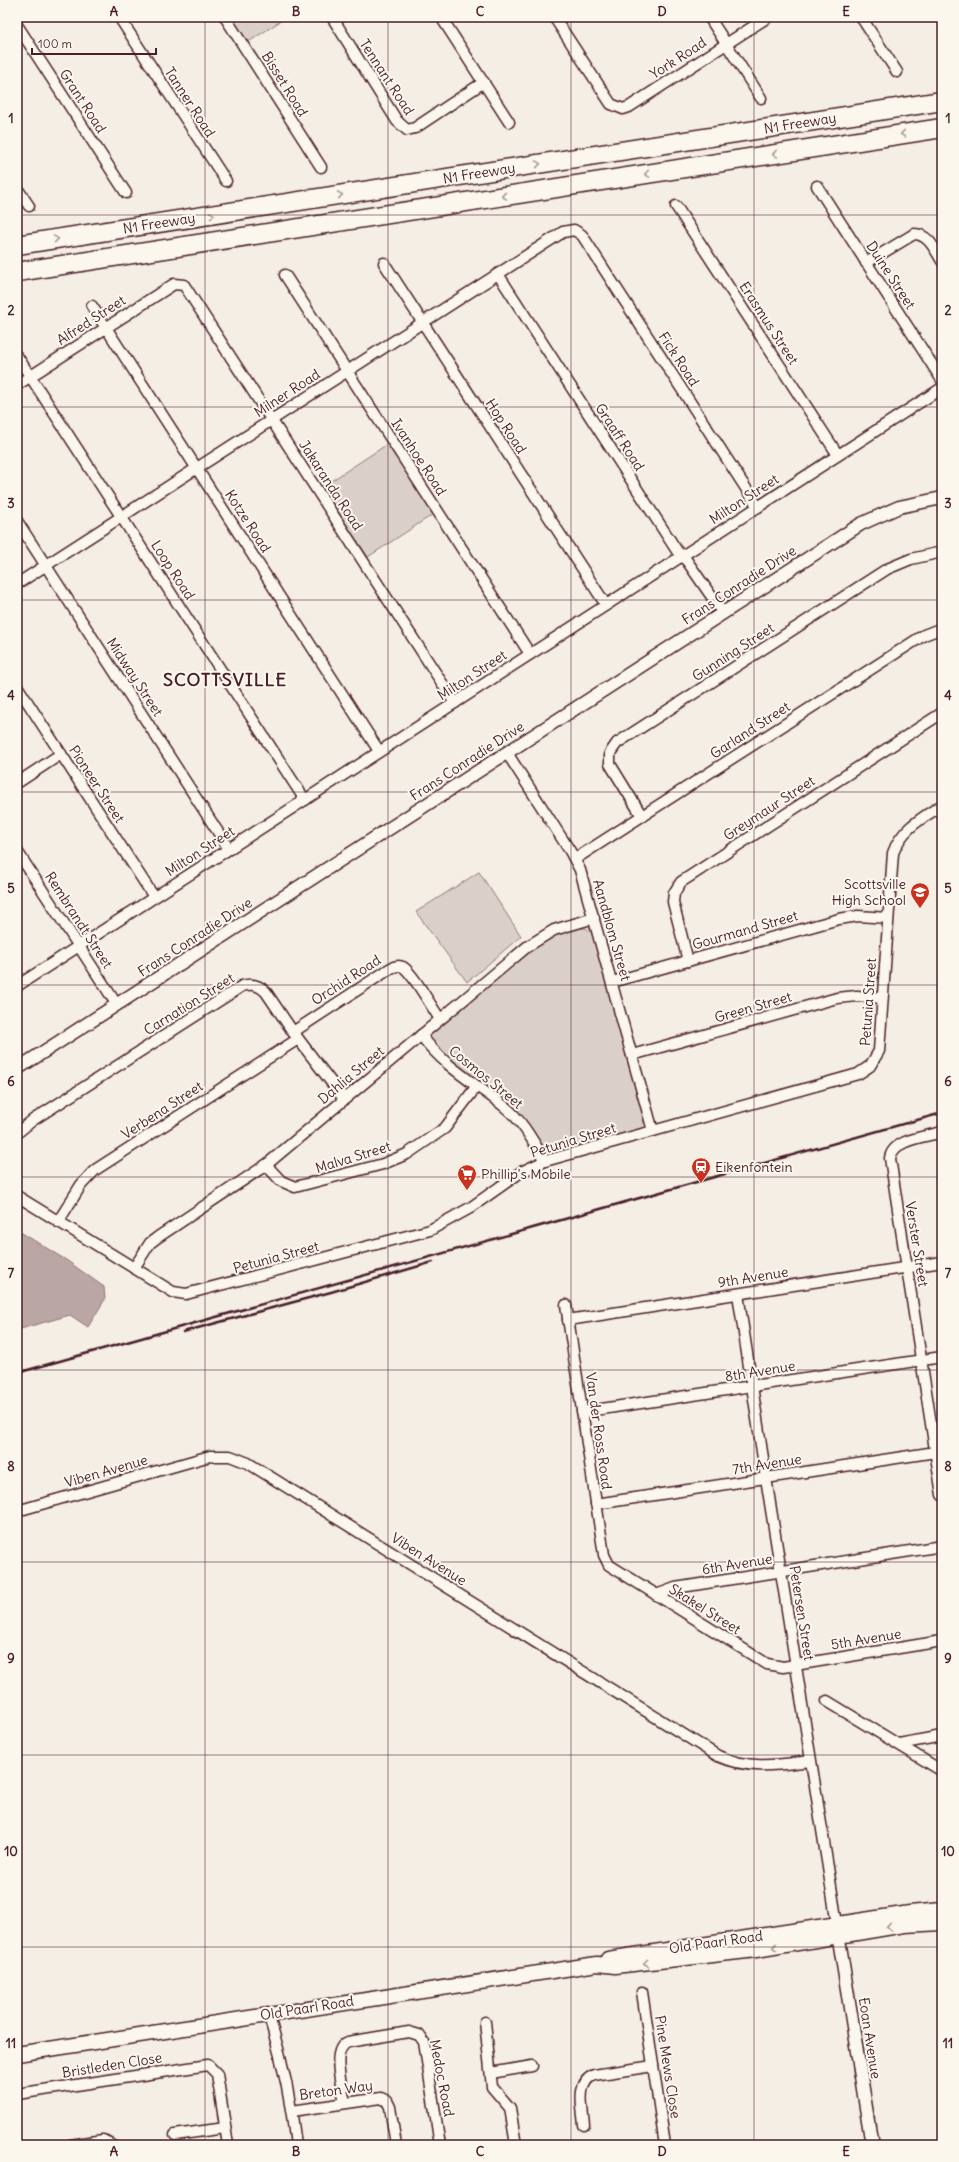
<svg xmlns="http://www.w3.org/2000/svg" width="959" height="2162" font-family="Delius,sans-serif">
  <rect width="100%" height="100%" fill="#f4eee4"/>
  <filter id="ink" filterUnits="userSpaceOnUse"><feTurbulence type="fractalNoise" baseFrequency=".025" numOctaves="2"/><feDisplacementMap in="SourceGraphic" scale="8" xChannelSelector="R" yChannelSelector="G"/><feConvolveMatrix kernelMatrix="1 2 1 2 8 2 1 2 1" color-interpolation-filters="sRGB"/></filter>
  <g filter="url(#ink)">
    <g fill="#dbd0c9" stroke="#92787a">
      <path d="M230 17H280L282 20 247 43Z"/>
      <path d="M389 443 435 513 368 557 322 487Z"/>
      <path d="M479 872 521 936 467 982 416 912Z"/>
      <path d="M580 928H586L594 935 644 1120 641 1128 636 1131 552 1154C538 1152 528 1125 518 1115 501 1099 434 1056 430 1037V1034L534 946 549 937Z"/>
    </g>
    <path fill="#baa7a5" stroke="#8d7174" d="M17 1230 66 1260 104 1287 105 1299 88 1327 70 1315 17 1330Z"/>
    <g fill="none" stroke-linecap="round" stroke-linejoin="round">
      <defs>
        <g id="minor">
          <path d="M119 17 226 181"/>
          <path d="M225 17 321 167"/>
          <path d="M332 17 397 121 407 130 415 128 484 82"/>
          <path d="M441 17 509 122"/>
          <path d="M554 17 611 104 623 109 629 107 768 17"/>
          <path d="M709 17 761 98"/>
          <path d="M861 17 897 72"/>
          <path d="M17 25 126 193"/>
          <path d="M817 186 942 380"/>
          <path d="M17 188 29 206"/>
          <path d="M676 206 838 455"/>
          <path d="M384 263 606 605"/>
          <path d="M866 263 914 234C929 234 935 250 942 261"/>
          <path d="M498 274 677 551 687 561 723 613"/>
          <path d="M285 275 530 654"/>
          <path d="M92 306 379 751"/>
          <path d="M17 356 305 800"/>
          <path d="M17 385 174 284 184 285 455 703"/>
          <path d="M17 521 229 849"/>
          <path d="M17 584 563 232 574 230 582 235 758 507"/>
          <path d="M17 686 154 897"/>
          <path d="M507 753 570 851 580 870 653 1131"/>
          <path d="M17 783 61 754"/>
          <path d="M642 816 610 764V753L617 743 887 569 911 559 942 552"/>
          <path d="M17 851 117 1005"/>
          <path d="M575 859 924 635 942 628"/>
          <path d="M688 961 673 902 674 893 681 882 942 713"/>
          <path d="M612 982 839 919 858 916 888 918"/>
          <path d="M17 986 942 388"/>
          <path d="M293 1032 391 968C395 966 399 965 403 967 413 973 432 1008 440 1019"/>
          <path d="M421 1035C444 1067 475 1083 505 1107 522 1120 534 1143 545 1161"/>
          <path d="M632 1055 837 998 857 996 882 998"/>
          <path d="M942 1132C926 1137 893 1139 890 1158L942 1495"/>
          <path d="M17 1133 33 1120 242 986C252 983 259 985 266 992L293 1032 344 1099"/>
          <path d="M266 1165 281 1181 295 1187 383 1164 407 1154 445 1128 476 1087"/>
          <path d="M17 1196 173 1292 186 1294 430 1230 470 1208 521 1172 545 1161 858 1074 870 1066 879 1051 893 853C902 828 921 819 942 805"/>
          <path d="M58 1222 81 1185 95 1170 298 1039"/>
          <path d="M134 1268 150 1243 158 1237 266 1165 528 946 554 930 594 918"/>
          <path d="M738 1294 766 1478 837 1924"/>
          <path d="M566 1305 604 1555 609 1565 767 1664 783 1667 795 1665 942 1641"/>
          <path d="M568 1320 942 1262"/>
          <path d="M582 1412 942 1357"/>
          <path d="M596 1504 942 1451"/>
          <path d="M17 1511 210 1456H230L248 1463 718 1756C750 1770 777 1765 810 1761"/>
          <path d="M656 1595 675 1588 942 1546"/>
          <path d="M827 1701 942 1771"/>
          <path d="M899 1744 942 1736"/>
          <path d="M642 1992 665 2145"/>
          <path d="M268 2014C282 2057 291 2101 296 2145"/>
          <path d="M485 2022 492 2087 510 2108 516 2145"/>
          <path d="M491 2073 532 2066"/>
          <path d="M17 2094 208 2065 217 2074 228 2145"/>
          <path d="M345 2102C342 2087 330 2049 348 2042L409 2032 419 2035 424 2042 440 2145"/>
          <path d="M292 2111 381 2098 387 2101 390 2107 396 2145"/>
          <path d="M584 2125C583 2109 575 2083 594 2075L653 2066"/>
          <path d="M175 2135 225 2128"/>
          <path d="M70 2145 103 2140 112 2145"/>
        </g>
        <g id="tertiary">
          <path d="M17 1069 861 524 899 507 942 498"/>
          <path d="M837 1927 872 2145"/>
        </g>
        <g id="secondary">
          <path d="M608 1959 910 1913 942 1910"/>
          <path d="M17 2054 597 1964 615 1966 756 1950 904 1925 942 1923"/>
        </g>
        <g id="motorway">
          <path d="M17 245 942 101"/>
          <path d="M17 272 942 128"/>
        </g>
      </defs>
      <use href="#minor" stroke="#4a1f2b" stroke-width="13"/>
      <use href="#tertiary" stroke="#4a1f2b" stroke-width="15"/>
      <use href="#secondary" stroke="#4a1f2b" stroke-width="17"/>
      <use href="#motorway" stroke="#4a1f2b" stroke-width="21"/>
      <use href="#minor" stroke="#fbf7ec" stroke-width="10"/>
      <use href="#tertiary" stroke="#fbf7ec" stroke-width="12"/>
      <use href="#secondary" stroke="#fbf7ec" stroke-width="14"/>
      <use href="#motorway" stroke="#fbf7ec" stroke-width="18"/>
      <g stroke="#4a1f2b" stroke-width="2.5">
        <path d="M183 1332 331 1292 433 1262"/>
        <path d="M17 1373 942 1113"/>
      </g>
    </g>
    <defs><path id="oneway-chevron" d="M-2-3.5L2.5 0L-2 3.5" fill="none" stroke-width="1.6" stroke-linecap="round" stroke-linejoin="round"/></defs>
    <g stroke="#ab9695">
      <use href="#oneway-chevron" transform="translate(903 134) rotate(171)"/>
      <use href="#oneway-chevron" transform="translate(775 154) rotate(171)"/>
      <use href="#oneway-chevron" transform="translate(538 164) rotate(-9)"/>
      <use href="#oneway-chevron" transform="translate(647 174) rotate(171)"/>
      <use href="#oneway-chevron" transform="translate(340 195) rotate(-9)"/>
      <use href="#oneway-chevron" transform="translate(504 196) rotate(171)"/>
      <use href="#oneway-chevron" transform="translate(212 215) rotate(-9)"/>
      <use href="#oneway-chevron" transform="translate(56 239) rotate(-9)"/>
      <use href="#oneway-chevron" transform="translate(889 1927) rotate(171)"/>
      <use href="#oneway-chevron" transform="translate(775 1947) rotate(171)"/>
      <use href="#oneway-chevron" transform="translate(646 1963) rotate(173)"/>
    </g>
  </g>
  <path fill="none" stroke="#4a1f2b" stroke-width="1" stroke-opacity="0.55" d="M205 17V2145M388 17V2145M571 17V2145M754 17V2145M17 215H942M17 407H942M17 600H942M17 792H942M17 985H942M17 1177H942M17 1370H942M17 1562H942M17 1755H942M17 1947H942"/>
  <defs>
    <symbol id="school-pin" viewBox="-11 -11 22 30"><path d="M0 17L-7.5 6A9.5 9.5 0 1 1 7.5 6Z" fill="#c8321e" stroke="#fbf7ec"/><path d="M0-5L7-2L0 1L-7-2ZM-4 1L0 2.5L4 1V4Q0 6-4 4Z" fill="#fff"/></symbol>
    <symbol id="station-pin" viewBox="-11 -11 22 30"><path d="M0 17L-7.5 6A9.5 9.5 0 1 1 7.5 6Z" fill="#c8321e" stroke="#fbf7ec"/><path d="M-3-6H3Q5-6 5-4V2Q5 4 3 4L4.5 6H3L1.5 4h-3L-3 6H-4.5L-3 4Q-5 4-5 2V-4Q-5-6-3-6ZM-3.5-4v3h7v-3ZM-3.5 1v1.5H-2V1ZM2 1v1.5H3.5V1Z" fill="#fff"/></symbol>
    <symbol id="supermarket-pin" viewBox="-11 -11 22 30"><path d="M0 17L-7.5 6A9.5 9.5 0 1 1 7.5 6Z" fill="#c8321e" stroke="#fbf7ec"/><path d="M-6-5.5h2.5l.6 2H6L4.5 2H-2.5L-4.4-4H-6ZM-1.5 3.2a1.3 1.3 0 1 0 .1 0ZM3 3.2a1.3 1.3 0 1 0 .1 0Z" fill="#fff"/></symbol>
  </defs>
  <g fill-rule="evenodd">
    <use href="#school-pin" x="909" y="881" width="22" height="30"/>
    <use href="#station-pin" x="690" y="1156" width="22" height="30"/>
    <use href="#supermarket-pin" x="456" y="1163" width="22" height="30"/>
  </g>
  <g text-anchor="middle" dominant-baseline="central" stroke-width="4" stroke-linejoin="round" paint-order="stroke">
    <g font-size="14" fill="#4a1f2b" stroke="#fbf7ec">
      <text transform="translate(678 58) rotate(-33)">York Road</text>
      <text transform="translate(387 77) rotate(57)">Tennant Road</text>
      <text transform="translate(285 84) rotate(58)">Bisset Road</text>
      <text transform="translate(83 101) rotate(57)">Grant Road</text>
      <text transform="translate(190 102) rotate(57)">Tanner Road</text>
      <text transform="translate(800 123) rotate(-9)">N1 Freeway</text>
      <text transform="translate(479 173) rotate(-9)">N1 Freeway</text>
      <text transform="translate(159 223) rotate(-9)">N1 Freeway</text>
      <text transform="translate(891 275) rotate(57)">Duine Street</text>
      <text transform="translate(91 320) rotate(-33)">Alfred Street</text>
      <text transform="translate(769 323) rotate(57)">Erasmus Street</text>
      <text transform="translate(679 359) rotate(57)">Fick Road</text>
      <text transform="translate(287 393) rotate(-33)">Milner Road</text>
      <text transform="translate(506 426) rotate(57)">Hop Road</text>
      <text transform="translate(620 437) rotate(57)">Graaff Road</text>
      <text transform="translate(419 457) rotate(57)">Ivanhoe Road</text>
      <text transform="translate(331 485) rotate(57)">Jakaranda Road</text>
      <text transform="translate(744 499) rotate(-33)">Milton Street</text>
      <text transform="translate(248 521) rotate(57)">Kotze Road</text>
      <text transform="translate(173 570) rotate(57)">Loop Road</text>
      <text transform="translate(739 585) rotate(-33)">Frans Conradie Drive</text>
      <text transform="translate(733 652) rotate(-33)">Gunning Street</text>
      <text transform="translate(472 675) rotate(-33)">Milton Street</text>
      <text transform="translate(135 677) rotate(57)">Midway Street</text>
      <text transform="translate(750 730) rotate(-33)">Garland Street</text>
      <text transform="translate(467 761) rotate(-33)">Frans Conradie Drive</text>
      <text transform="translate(97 784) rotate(57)">Pioneer Street</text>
      <text transform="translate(769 808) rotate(-33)">Greymaur Street</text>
      <text transform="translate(200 851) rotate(-33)">Milton Street</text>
      <text transform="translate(79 920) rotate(57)">Rembrandt Street</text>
      <text transform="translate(612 930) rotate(74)">Aandblom Street</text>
      <text transform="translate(745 930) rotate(-16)">Gourmand Street</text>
      <text transform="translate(195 937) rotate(-33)">Frans Conradie Drive</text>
      <text transform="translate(346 980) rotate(-33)">Orchid Road</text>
      <text transform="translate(868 1002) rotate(-86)">Petunia Street</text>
      <text transform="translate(189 1004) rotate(-32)">Carnation Street</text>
      <text transform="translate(753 1007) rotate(-16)">Green Street</text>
      <text transform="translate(351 1075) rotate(-40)">Dahlia Street</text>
      <text transform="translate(486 1077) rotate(39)">Cosmos Street</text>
      <text transform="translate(162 1110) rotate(-33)">Verbena Street</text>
      <text transform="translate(573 1140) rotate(-17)">Petunia Street</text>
      <text transform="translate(353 1157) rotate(-17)">Malva Street</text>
      <text transform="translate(917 1244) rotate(81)">Verster Street</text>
      <text transform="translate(276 1257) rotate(-15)">Petunia Street</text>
      <text transform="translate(753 1277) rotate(-9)">9th Avenue</text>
      <text transform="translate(760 1371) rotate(-9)">8th Avenue</text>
      <text transform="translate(599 1431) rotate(82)">Van der Ross Road</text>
      <text transform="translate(767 1464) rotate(-9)">7th Avenue</text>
      <text transform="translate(106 1471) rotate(-16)">Viben Avenue</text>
      <text transform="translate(429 1559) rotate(32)">Viben Avenue</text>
      <text transform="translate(737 1564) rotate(-9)">6th Avenue</text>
      <text transform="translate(705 1609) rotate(32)">Skakel Street</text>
      <text transform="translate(802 1613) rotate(81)">Petersen Street</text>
      <text transform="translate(866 1639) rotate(-9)">5th Avenue</text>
      <text transform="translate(716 1942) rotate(-8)">Old Paarl Road</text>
      <text transform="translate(307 2008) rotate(-9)">Old Paarl Road</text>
      <text transform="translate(870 2038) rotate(81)">Eoan Avenue</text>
      <text transform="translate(112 2065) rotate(-9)">Bristleden Close</text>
      <text transform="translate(668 2067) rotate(81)">Pine Mews Close</text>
      <text transform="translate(442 2078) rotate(79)">Medoc Road</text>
      <text transform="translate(336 2090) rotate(-8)">Breton Way</text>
    </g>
    <g font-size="14" fill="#4a1f2b" stroke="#fbf7ec" text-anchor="start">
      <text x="906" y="884" text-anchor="end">Scottsville<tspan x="906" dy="16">High School</tspan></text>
      <text x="715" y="1167">Eikenfontein</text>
      <text x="481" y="1174">Phillip's Mobile</text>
    </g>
    <g font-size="18" font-weight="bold" letter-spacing="1" fill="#4a1f2b" stroke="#fbf7ec">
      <text x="225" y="679">SCOTTSVILLE</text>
    </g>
  </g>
  <rect width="959" height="2162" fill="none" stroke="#fbf7ec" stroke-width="44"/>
  <path d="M32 48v6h124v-6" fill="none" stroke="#4a1f2b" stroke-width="2"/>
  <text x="38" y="48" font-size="12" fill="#4a1f2b" stroke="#fbf7ec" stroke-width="3" paint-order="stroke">100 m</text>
  <rect x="22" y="22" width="915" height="2118" fill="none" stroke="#4a1f2b" stroke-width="1.5"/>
  <g font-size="13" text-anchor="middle" font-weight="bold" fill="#4a1f2b">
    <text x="114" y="16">A</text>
    <text x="296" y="16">B</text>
    <text x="480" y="16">C</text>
    <text x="662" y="16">D</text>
    <text x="846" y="16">E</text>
    <text x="11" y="123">1</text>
    <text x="948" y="123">1</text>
    <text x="11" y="315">2</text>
    <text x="948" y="315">2</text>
    <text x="11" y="508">3</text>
    <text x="948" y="508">3</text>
    <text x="11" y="700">4</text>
    <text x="948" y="700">4</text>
    <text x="11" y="893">5</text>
    <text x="948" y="893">5</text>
    <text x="11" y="1086">6</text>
    <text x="948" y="1086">6</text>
    <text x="11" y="1278">7</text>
    <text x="948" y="1278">7</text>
    <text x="11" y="1471">8</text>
    <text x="948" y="1471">8</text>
    <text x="11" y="1663">9</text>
    <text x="948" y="1663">9</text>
    <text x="11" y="1856">10</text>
    <text x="948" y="1856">10</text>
    <text x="11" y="2048">11</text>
    <text x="948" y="2048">11</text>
    <text x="114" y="2156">A</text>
    <text x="296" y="2156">B</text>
    <text x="480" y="2156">C</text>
    <text x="662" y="2156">D</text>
    <text x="846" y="2156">E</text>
  </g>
</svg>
